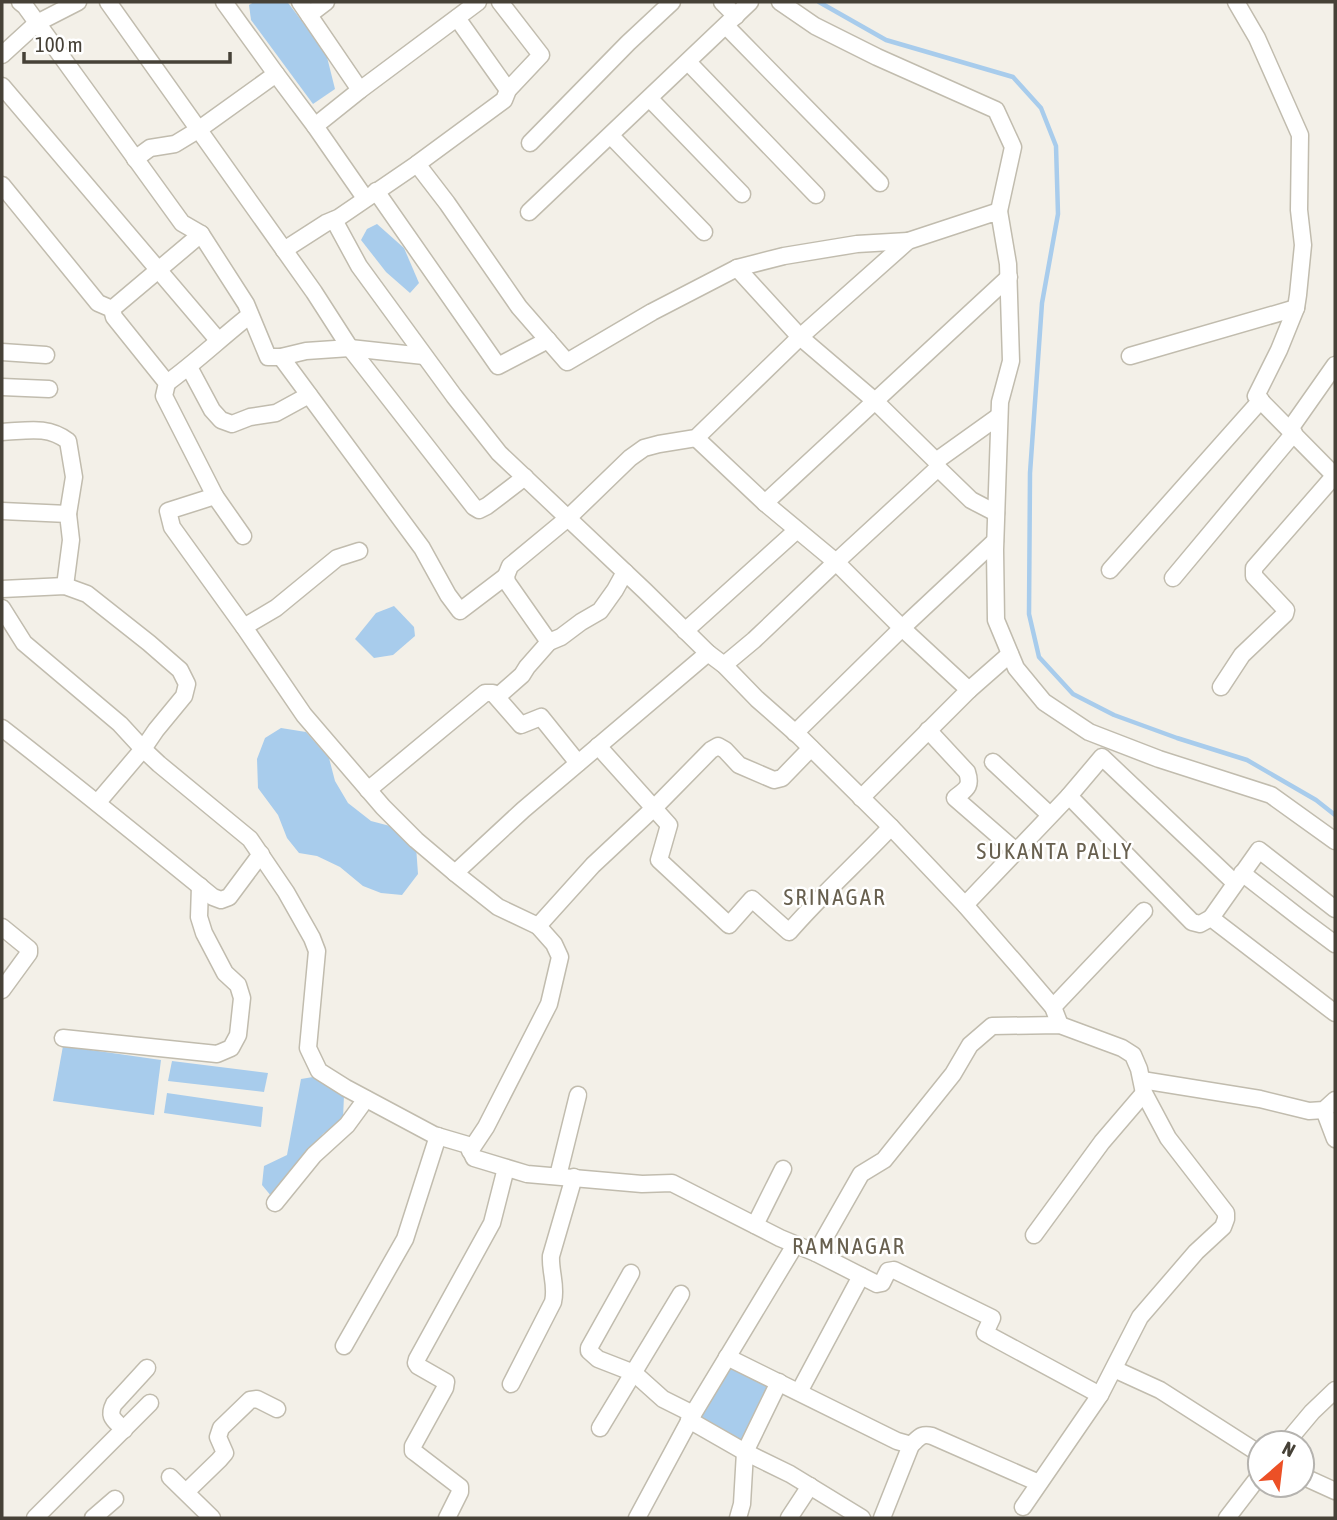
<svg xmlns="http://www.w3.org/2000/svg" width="1337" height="1520" font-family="'Asap Condensed',sans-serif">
  <rect width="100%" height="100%" fill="#f3f0e8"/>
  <g fill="#a8ccec">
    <path d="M254 2H287L289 4 326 53 335 89 313 104 251 20 249 5Z"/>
    <path d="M377 224 404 248 419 283 410 293 386 272 361 240 367 229Z"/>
    <path d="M394 606 414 627 415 636 393 655 374 658 355 639 376 613Z"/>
    <path d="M281 728 306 732 329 758 335 781 348 803 371 821 390 826 416 846 418 874 402 895 381 893 363 886 340 867 317 856 299 853 287 838 278 815 258 788 257 759 265 738Z"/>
    <path d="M63 1046 161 1060 154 1115 53 1101Z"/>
    <path d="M172 1061 268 1073 264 1092 168 1081Z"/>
    <path d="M313 1077 344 1095 343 1119 323 1134 272 1197 262 1185 264 1166 287 1155 301 1079Z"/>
    <path d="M167 1093 263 1107 261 1127 164 1113Z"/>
    <path d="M728 1363 773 1382 743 1442 724 1435 697 1417Z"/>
  </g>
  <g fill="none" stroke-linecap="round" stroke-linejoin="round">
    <path stroke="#a8ccec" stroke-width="4.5" d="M819 2 886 40 1013 77 1041 108 1056 146 1058 214 1042 303 1030 473 1029 614 1039 657 1073 694 1114 715 1177 738 1247 760 1316 800 1335 815"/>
    <defs>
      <g id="minor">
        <path d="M20 2 25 6 182 223 201 234 246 304 268 357H281L306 351 350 348 424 356"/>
        <path d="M108 2 314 292 350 348 474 507 479 510 487 506 525 477"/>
        <path d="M224 2 276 74 315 126 365 198"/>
        <path d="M300 2 360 90"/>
        <path d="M722 2 736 16"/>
        <path d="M780 2 815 26 877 57 996 110 1013 147 999 211"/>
        <path d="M1236 2 1257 38 1300 135 1299 210 1303 245 1298 295 1296 308 1279 350 1256 396 1335 476"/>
        <path d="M309 15 326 2"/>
        <path d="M457 18 508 90"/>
        <path d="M726 26 880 183"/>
        <path d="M2 55 37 23 78 2"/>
        <path d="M688 62 816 195"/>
        <path d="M2 86 218 340"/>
        <path d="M650 99 742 194"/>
        <path d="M315 126 360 90 478 2"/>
        <path d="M611 136 704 232"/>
        <path d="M530 143 628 43 672 2"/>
        <path d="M135 159 150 148 175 144 198 130 276 74"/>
        <path d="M417 164 447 203 519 307 567 362 652 312 737 268 784 256 857 244 908 241"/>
        <path d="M2 185 98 303 112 309 114 317 167 383 164 396 215 496 168 511 172 527 244 627 304 715 383 807 416 840 455 873 498 907 538 926 593 865 654 808 711 750 718 746 725 750 739 765 774 780 782 778 811 748"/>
        <path d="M376 191 498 366 548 340"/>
        <path d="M529 212 750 2"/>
        <path d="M334 220 359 266 454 396 499 453 645 591 708 653 724 665 757 699 799 736 891 827 965 905 1019 967 1053 1007 1060 1025"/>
        <path d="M284 250 326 223 338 218 417 164 504 100 508 90 541 55 500 2"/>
        <path d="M737 268 800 337 875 401 936 461 938 468 836 562 902 628 969 690 861 798"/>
        <path d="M112 309 201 234"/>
        <path d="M2 352 46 355"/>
        <path d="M1130 356 1296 308"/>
        <path d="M281 357 422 548 448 595 460 611 506 576"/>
        <path d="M189 367 212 410 221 420 232 424 250 417 276 413 309 395"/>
        <path d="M167 383C196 362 222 337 250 315"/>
        <path d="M2 387 49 389"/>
        <path d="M1290 429 1335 365"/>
        <path d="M2 432C26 431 47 425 68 441L74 477 68 514"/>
        <path d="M696 438 765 503 836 562 754 640 724 665"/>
        <path d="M936 461 999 416"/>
        <path d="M938 468 971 500 996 513"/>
        <path d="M215 496 243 536"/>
        <path d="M765 503 1009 277"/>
        <path d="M2 511 68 514 71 540 65 586"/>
        <path d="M1110 570 1261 400"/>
        <path d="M1173 578 1294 433"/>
        <path d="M2 589 65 586 87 594 149 643 180 670 187 684 184 696 156 730 143 749 98 802"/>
        <path d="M2 608 24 643 120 724 143 749 159 764 250 839 286 892 312 938 317 951 308 1048 319 1071 346 1088 434 1135 468 1145 474 1158 527 1174 642 1184 672 1183 780 1238 816 1253 861 1174 884 1160 953 1074 970 1045 992 1026 1060 1025 1122 1048 1133 1055 1139 1069 1144 1093 1168 1138 1226 1213V1219L1223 1227 1196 1252 1140 1317 1100 1395 1023 1507"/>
        <path d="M244 627 276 608 337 558 359 551"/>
        <path d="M685 631 797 530"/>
        <path d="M549 642 561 637 581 622 600 611 615 590 625 572"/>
        <path d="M1221 687 1242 655 1285 614 1286 610 1254 576V568L1335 475"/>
        <path d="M969 690 1010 654"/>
        <path d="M497 697 522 675 527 667 549 642 507 582 506 576 510 566 568 518 630 458 644 448 659 444 696 438 800 337 908 241 999 211 1008 264 1011 361 1000 402 995 550 996 620 1016 668 1044 702 1089 732 1159 759 1271 795 1335 841"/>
        <path d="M2 728C73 783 143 840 213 897L221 900 229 897 261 854"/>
        <path d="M928 730 967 772C972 787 966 789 955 798L1016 851"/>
        <path d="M795 733 902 628 995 541"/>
        <path d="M598 746 669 825 659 860 729 925 752 899 789 932C821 895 857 863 891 827"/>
        <path d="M993 762 1050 815"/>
        <path d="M368 790 485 693H493L521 725 541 717 578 763"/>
        <path d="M1069 796 1102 757 1235 883"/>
        <path d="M455 873 523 810 708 653"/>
        <path d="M1242 873 1300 918 1335 944"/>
        <path d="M965 905 1069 796 1192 922 1200 924 1211 918 1335 1013"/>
        <path d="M1211 918 1259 850 1335 909"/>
        <path d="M2 927 29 949V953L2 990"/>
        <path d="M1053 1007 1144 911"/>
        <path d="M63 1038 217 1054 231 1048 238 1035 242 998 238 985 225 973 204 933 199 917 200 886"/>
        <path d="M1142 1080 1260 1099 1309 1111 1324 1110 1335 1100"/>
        <path d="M1324 1110 1335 1139"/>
        <path d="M470 1151 486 1127 549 1004 560 957 554 944 538 926"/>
        <path d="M558 1176 578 1095"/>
        <path d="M275 1203 314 1155 347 1125 366 1099"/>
        <path d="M755 1225 783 1169"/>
        <path d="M1034 1235 1102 1142 1144 1093"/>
        <path d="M816 1253 877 1284 882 1283 888 1271 894 1270 992 1318 985 1333 1100 1395"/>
        <path d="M631 1273 589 1348V1351L598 1359 634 1373 663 1399 693 1414"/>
        <path d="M344 1346 405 1239 438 1136"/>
        <path d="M727 1357 897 1441 911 1445C919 1438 921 1433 932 1436L1039 1483"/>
        <path d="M1114 1369 1160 1390 1260 1454"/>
        <path d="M511 1384 553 1302C557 1286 550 1272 551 1256L574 1177"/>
        <path d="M799 1392 861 1276"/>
        <path d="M689 1420 745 1452 790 1474 862 1518"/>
        <path d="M600 1428 681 1294"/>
        <path d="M124 1430C115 1420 107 1418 114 1404L147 1368"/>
        <path d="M1286 1443 1312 1412 1335 1390"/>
        <path d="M1302 1476 1335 1491"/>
        <path d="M170 1477 212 1518"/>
        <path d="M186 1492 219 1460 225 1453 218 1437 221 1428 250 1400 257 1399 277 1409"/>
        <path d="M35 1518 150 1403"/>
        <path d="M93 1518 115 1499"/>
        <path d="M447 1518 460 1492V1487L417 1454 413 1451V1446L445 1388 446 1382 418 1366 416 1363 417 1359 492 1223 506 1168"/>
        <path d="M637 1518 693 1414 795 1245"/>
        <path d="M738 1518 742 1504 745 1452 779 1382"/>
        <path d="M789 1518 810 1486"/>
        <path d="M882 1518 911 1445"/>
        <path d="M1227 1518 1260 1475"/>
      </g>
    </defs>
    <use href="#minor" stroke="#c1bcae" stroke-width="19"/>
    <use href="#minor" stroke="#fff" stroke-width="16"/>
  </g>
  <g text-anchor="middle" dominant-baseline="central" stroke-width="5" stroke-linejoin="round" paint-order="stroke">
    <g font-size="23" letter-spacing="2" fill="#68604f" stroke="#fff">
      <text x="1055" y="851">SUKANTA PALLY</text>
      <text x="835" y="897">SRINAGAR</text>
      <text x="849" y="1246">RAMNAGAR</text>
    </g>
  </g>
  <rect width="1337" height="1520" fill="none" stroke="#464137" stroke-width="7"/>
  <g transform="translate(1281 1464) rotate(28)"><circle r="33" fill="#ffffff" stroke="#b5b3af" stroke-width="2"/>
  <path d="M0-5L12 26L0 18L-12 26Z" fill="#ec5026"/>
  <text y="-10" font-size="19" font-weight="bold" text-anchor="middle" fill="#464137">N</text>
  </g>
  <path d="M24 52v10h206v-10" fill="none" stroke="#464137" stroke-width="3.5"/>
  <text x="35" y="52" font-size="21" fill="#464137" stroke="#ffffff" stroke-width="5" paint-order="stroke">100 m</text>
</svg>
